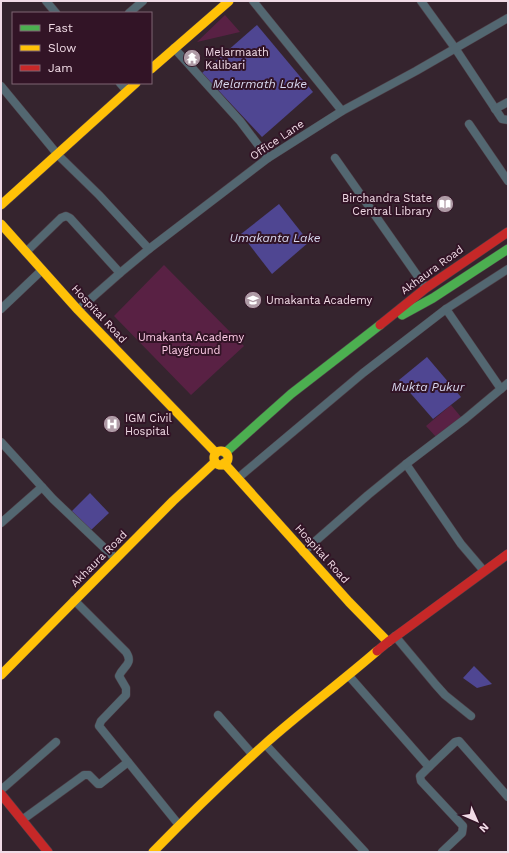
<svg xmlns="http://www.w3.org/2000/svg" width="509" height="853" font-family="'Work Sans',sans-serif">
  <rect width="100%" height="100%" fill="#35242e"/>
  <g fill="#592144">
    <path d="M225 15 240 32 197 42Z"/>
    <path d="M164 265 244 346 191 395 114 316Z"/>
    <path d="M451 405 461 417 437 438 426 426Z"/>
  </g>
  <g fill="#4f4692">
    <path d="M257 25 313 92 262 137 202 73Z"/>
    <path d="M279 204 309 242 272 274 241 234Z"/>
    <path d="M427 357 461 397 433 419 399 380Z"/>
    <path d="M90 493 109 513 90 531 71 512Z"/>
    <path d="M474 666 492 684 477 688 463 678Z"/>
  </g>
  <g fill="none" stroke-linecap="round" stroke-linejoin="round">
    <defs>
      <g id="street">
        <path d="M46 1 56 13"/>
        <path d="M253 1 342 111"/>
        <path d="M421 1 455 48 502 119 508 120"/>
        <path d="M129 13 143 1"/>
        <path d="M174 48 240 121 268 158"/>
        <path d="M120 83 127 91"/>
        <path d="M1 86 58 155 99 195 149 249"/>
        <path d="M495 109 508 102"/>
        <path d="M469 124 508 181"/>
        <path d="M335 158 426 288"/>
        <path d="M26 252 61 218 66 216 70 218 120 273"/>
        <path d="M1 309 42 270"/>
        <path d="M446 309 501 389"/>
        <path d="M78 310 120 273 149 249 268 158 342 111 416 71 508 18"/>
        <path d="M1 442 53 499 116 559"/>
        <path d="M406 464 461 544 484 571"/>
        <path d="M238 478 363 373 446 309 508 269"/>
        <path d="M1 523 42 487"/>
        <path d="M303 552 368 495 406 464 465 419 508 383"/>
        <path d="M74 600 126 652C134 664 123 666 119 676L126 688V695L101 721 99 726 179 825"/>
        <path d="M395 636 436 685 445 695 471 716"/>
        <path d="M349 676 429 767 420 776 421 781 463 826 462 833 442 852"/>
        <path d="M218 715 253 755"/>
        <path d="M265 744 365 852"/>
        <path d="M429 767 455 742 459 741 508 797"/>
        <path d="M1 790 56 742"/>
        <path d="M22 820 84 775H89L98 784H100L128 762"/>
      </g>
      <g id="fast">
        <path d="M402 315 433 298 508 249"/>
        <path d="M225 453 291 394 380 325"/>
      </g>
      <g id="slow">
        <path d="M151 69 229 1"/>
        <path d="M1 205 136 83"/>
        <path d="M1 224 78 310 216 453"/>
        <circle cx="221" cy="458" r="7"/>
        <path d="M224 463 349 602 388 642"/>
        <path d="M1 675 173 501 215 462"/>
        <path d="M153 852C189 815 226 779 265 744 301 712 340 683 377 651"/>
      </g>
      <g id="jam">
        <path d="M380 325 426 288 508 232"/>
        <path d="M377 651 388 642 508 554"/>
        <path d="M1 794 48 852"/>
      </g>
    </defs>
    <use href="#street" stroke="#4e3f47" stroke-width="9"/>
    <use href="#fast" stroke="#4e3f47" stroke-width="10"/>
    <use href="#slow" stroke="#4e3f47" stroke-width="10"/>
    <use href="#jam" stroke="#4e3f47" stroke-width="10"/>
    <use href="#street" stroke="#536771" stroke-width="8"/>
    <use href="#fast" stroke="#4caf50" stroke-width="9"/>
    <use href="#slow" stroke="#ffc107" stroke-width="9"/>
    <use href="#jam" stroke="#c62828" stroke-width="9"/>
  </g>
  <defs>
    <symbol id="temple-disc" viewBox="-11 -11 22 22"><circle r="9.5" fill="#af9ba6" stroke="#321426"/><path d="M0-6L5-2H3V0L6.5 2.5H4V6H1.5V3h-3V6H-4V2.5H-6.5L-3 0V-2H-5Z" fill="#fff"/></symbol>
    <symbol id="library-disc" viewBox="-11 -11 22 22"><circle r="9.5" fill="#af9ba6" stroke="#321426"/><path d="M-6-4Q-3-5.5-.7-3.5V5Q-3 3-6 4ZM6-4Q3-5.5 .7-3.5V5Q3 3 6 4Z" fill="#fff"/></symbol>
    <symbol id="school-disc" viewBox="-11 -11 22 22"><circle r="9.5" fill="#af9ba6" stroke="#321426"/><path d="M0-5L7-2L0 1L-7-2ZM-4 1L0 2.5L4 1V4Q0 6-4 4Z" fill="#fff"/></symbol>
    <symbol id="hospital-disc" viewBox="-11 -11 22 22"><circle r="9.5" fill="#af9ba6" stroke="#321426"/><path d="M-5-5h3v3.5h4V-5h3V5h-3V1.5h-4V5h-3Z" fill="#fff"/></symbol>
  </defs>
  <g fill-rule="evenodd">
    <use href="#temple-disc" x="182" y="48" width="20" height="20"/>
    <use href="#library-disc" x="435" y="194" width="20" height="20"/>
    <use href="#school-disc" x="243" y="290" width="20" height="20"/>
    <use href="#hospital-disc" x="102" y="414" width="20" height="20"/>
  </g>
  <g text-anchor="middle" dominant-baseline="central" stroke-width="4" stroke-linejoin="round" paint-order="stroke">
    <g font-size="11" fill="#f1dbe6" stroke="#321426" text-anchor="start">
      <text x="205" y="52">Melarmaath<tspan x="205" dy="13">Kalibari</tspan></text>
      <text x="432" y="198" text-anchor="end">Birchandra State<tspan x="432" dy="13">Central Library</tspan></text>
      <text x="266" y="300">Umakanta Academy</text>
      <text x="125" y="418">IGM Civil<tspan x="125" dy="13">Hospital</tspan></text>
    </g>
    <g font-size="11" fill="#f1dbe6" stroke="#321426">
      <text transform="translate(277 140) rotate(-34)">Office Lane</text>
      <text transform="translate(432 270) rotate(-36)">Akhaura Road</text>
      <text transform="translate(99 314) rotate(47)">Hospital Road</text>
      <text transform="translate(322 554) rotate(48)">Hospital Road</text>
      <text transform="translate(99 559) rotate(-45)">Akhaura Road</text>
    </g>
    <g font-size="11" fill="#fccbe5" stroke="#321426">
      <text x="191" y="337">Umakanta Academy<tspan x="191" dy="13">Playground</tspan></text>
    </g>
    <g font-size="12" font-style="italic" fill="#d8d8ef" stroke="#321426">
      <text x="260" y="84">Melarmath Lake</text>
      <text x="275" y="238">Umakanta Lake</text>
      <text x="428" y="387">Mukta Pukur</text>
    </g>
  </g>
  <rect width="509" height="853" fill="none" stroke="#f1dbe6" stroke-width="4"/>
  <rect x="12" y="12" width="140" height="72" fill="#321426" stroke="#7e6473"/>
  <rect x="20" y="25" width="20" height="6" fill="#4caf50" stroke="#7e6473"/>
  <text x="48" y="32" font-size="12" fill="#f1dbe6">Fast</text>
  <rect x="20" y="45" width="20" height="6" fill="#ffc107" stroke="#7e6473"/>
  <text x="48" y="52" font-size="12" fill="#f1dbe6">Slow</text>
  <rect x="20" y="65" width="20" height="6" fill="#c62828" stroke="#7e6473"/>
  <text x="48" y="72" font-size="12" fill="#f1dbe6">Jam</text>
  <g transform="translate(477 821) rotate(135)" stroke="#321426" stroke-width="3" paint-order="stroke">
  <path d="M0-3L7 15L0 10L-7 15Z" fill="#f1dbe6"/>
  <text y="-6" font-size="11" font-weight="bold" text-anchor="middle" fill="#f1dbe6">N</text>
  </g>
</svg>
